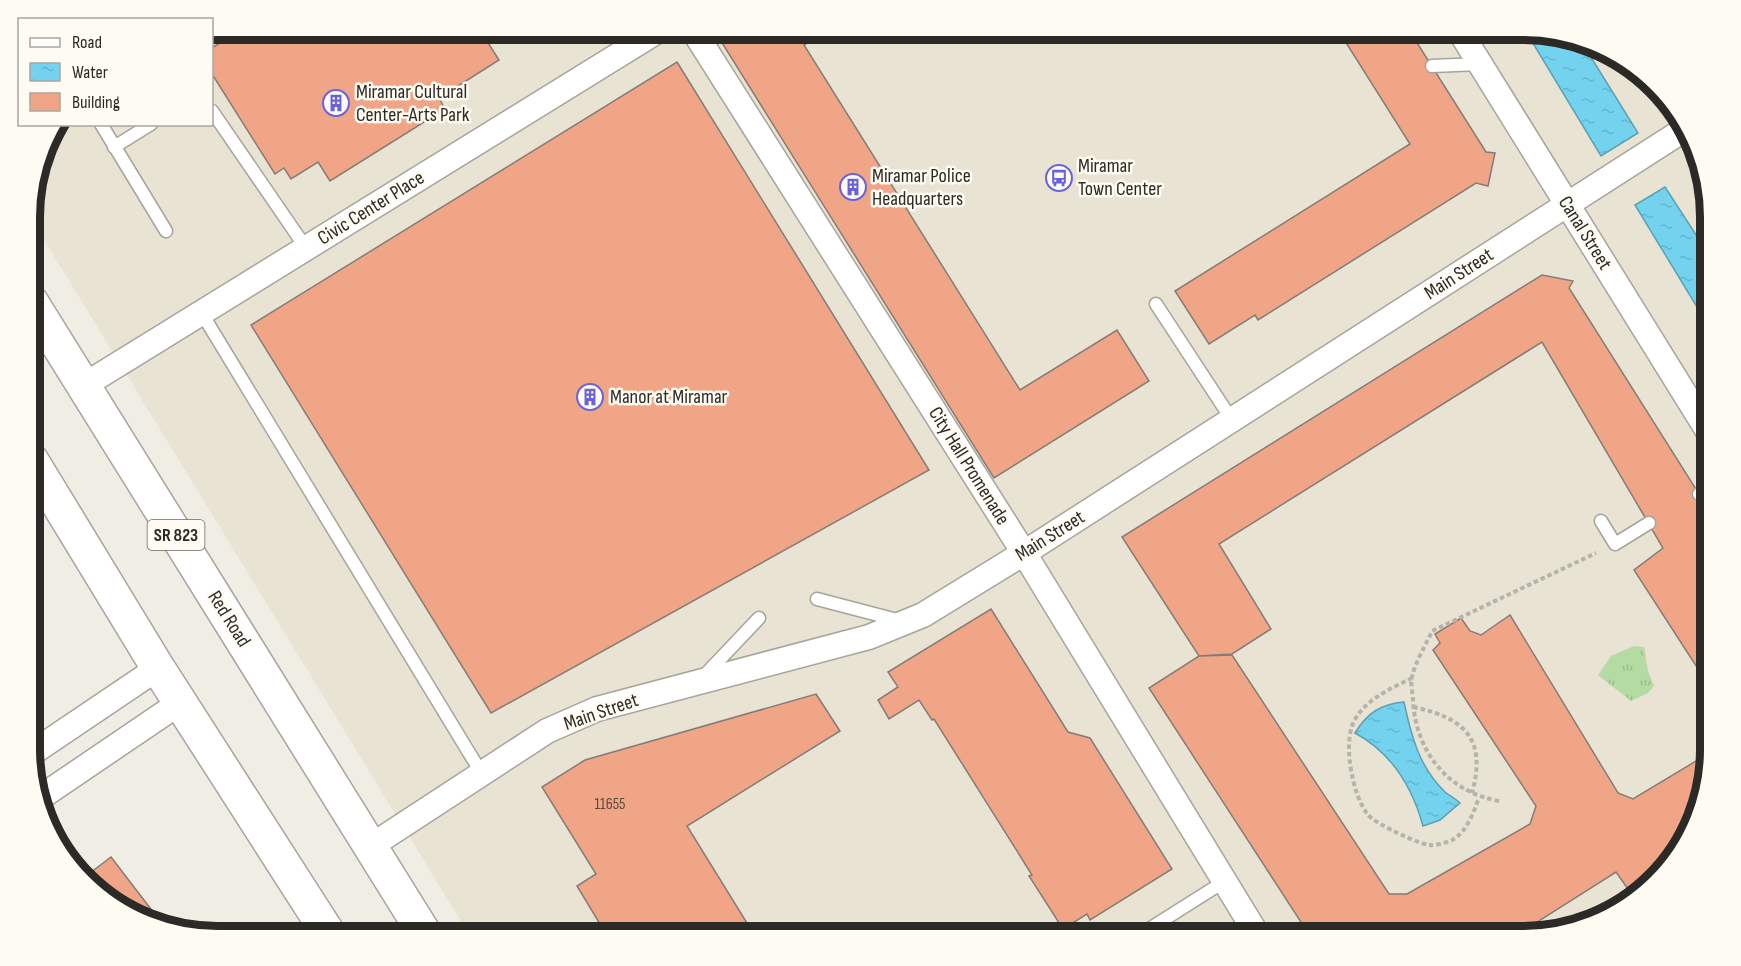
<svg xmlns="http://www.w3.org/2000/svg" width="1741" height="966" font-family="'Sofia Sans Condensed',sans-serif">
  <defs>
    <pattern id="park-tufts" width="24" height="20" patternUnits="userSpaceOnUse" patternTransform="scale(1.5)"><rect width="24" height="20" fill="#b4dba4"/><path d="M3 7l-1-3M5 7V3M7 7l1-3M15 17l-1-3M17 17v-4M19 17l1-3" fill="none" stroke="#9bbc8d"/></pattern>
    <pattern id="water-ripples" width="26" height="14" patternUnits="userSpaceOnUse" patternTransform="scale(1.5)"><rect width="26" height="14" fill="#73d3ef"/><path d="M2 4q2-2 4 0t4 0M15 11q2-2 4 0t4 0" fill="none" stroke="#64b5cd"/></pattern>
  </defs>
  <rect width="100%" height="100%" fill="#f0eee4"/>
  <path fill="#e8e3d2" d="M218 30H1524L1617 55 1680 114 1711 205V760L1686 842 1618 911 1535 936H470L32 220V193L49 134 57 125 212 124V31Z"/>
  <path fill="url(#park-tufts)" d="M1634 646 1644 647 1648 671 1654 686 1648 693 1631 701 1598 675 1611 656Z"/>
  <g fill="url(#water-ripples)" stroke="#5da0b3" stroke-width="1.5">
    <path d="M1525 30 1584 46 1638 133 1601 156Z"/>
    <path d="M1665 187 1711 258V330L1635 205Z"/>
    <path d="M1404 702C1411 735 1419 767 1445 792 1450 796 1456 799 1460 803L1440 820 1423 826C1412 786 1392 753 1355 733 1367 713 1381 704 1404 702Z"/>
  </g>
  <g fill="#f0a587" stroke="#857c78" stroke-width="1.5">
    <path d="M240 30H480L499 60 439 98 445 109 330 181 318 162 291 179 284 168 275 174 212 74V48Z"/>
    <path d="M714 30H828L804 45 1020 390 1117 330 1149 381 994 478Z"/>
    <path d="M1338 30H1409L1486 152 1495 153 1488 186 1476 183 1258 320 1255 315 1209 344 1175 291 1410 144Z"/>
    <path d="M677 62 929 470 491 713 251 325Z"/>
    <path d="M1542 275 1573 281 1569 288 1711 513V689L1634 570 1663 548 1542 342 1219 544 1271 629 1232 654 1199 656 1122 537Z"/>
    <path d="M991 609 1068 732 1090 738 1172 869 1090 920 1087 914 1063 929 1029 876 1032 875 934 719 932 720 919 700 889 719 878 700 898 687 888 672Z"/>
    <path d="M1510 615 1618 793 1633 799 1711 752V760L1686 842 1633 896 1616 872 1515 936H1310L1149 688 1199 656 1232 655 1389 894H1407L1530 824 1536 806 1433 650 1440 643 1435 634 1461 618 1470 631 1481 635Z"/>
    <path d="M816 694 840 731 687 826 755 936H581L600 924 577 886 596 874 542 787 585 760Z"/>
    <path d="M111 857 160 921 124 911 86 876Z"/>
  </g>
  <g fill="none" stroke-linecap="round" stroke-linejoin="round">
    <defs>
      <g id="service">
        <path d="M1432 66 1480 64"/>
        <path d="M212 111 306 248"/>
        <path d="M101 124 166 231"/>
        <path d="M114 147 151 124"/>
        <path d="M1156 304 1232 420"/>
        <path d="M201 312 482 774"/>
        <path d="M1699 494 1711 486"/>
        <path d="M1601 521 1615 544 1649 523"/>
        <path d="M817 599 901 621"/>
        <path d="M704 676 759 618"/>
        <path d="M1138 936 1225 881"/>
      </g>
      <g id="minor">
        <path d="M693 30 1024 553 1258 936"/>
        <path d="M1459 30 1711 436"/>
        <path d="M83 386 659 30"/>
        <path d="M32 753 158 668"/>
        <path d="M41 797 181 702"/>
        <path d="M371 846 547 731 597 709 869 637 923 615 1024 553 1685 129"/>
      </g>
      <g id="trunk">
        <path d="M32 303 426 936"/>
        <path d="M32 461 158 668 330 936"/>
      </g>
    </defs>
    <use href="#service" stroke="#a7a49b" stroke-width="15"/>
    <use href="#minor" stroke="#a7a49b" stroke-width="27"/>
    <use href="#trunk" stroke="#a7a49b" stroke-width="36"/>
    <g stroke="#b5b3ab" stroke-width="4" stroke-dasharray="4.5 3" stroke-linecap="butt">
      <path d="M1412 678C1390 689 1361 701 1352 726 1344 749 1353 796 1368 815 1376 824 1418 844 1430 845 1435 846 1448 842 1452 840 1467 832 1473 813 1479 798"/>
      <path d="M1413 707C1465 718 1487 739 1472 793"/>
      <path d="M1499 801C1448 792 1416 752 1413 701 1413 694 1410 684 1412 677 1415 662 1426 645 1432 631L1596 553"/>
    </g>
    <use href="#service" stroke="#fff" stroke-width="12"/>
    <use href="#minor" stroke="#fff" stroke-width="24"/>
    <use href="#trunk" stroke="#fff" stroke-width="33"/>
  </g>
  <defs>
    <symbol id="building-ring" viewBox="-11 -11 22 22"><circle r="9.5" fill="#fefbf2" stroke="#6863dd" stroke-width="1.5"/><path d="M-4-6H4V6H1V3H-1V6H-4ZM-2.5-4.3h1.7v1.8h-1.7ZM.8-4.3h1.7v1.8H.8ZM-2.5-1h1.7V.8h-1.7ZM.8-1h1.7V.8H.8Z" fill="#6863dd"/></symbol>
    <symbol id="bus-ring" viewBox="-11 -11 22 22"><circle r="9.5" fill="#fefbf2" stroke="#6863dd" stroke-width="1.5"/><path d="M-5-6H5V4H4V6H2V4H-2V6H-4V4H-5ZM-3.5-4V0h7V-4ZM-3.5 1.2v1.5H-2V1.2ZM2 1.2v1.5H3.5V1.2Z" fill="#6863dd"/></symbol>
  </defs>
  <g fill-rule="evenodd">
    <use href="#building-ring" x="321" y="88" width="30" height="30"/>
    <use href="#bus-ring" x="1044" y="163" width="30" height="30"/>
    <use href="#building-ring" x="838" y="172" width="30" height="30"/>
    <use href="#building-ring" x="575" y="382" width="30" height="30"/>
  </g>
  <g text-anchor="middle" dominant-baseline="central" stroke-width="5" stroke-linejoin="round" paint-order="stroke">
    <g font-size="16" fill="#5c493e">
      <text x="610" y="804">11655</text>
    </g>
    <rect fill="#fefbf2" stroke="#6a6963" stroke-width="1.5" x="147.5" y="520" width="57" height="30" rx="4.5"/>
    <g font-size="18" font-weight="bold" fill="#2b2a26">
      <text x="176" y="535">SR 823</text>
    </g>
    <g font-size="20" fill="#2b2a26" stroke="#fefbf2" text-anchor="start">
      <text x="356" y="92">Miramar Cultural<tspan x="356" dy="23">Center-Arts Park</tspan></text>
      <text x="1078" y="166">Miramar<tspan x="1078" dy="23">Town Center</tspan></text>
      <text x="872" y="176">Miramar Police<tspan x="872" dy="23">Headquarters</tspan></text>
      <text x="610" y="397">Manor at Miramar</text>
    </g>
    <g font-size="20" fill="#2b2a26" stroke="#fefbf2">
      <text transform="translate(371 208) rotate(-32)">Civic Center Place</text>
      <text transform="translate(1585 233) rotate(58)">Canal Street</text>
      <text transform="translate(1459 274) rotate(-33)">Main Street</text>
      <text transform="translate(969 466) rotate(58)">City Hall Promenade</text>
      <text transform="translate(1050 536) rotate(-32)">Main Street</text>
      <text transform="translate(229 619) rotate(58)">Red Road</text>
      <text transform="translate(601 712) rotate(-19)">Main Street</text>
    </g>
  </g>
  <path d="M0 0H1741V966H0ZM217 40H1523A177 177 0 0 1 1700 217V749A177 177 0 0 1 1523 926H217A177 177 0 0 1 40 749V217A177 177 0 0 1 217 40Z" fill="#fefbf2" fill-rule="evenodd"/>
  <path fill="none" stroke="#2b2a26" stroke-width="8" d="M217 40H1523A177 177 0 0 1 1700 217V749A177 177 0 0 1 1523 926H217A177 177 0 0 1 40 749V217A177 177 0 0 1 217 40Z"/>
  <rect x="18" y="18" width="195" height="108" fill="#fefbf2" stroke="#aaa7a0" stroke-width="1.5"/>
  <rect x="30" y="38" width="30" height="9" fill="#ffffff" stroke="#aaa7a0" stroke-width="1.5"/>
  <text x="72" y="48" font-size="18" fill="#2b2a26">Road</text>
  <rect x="30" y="63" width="30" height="18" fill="url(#water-ripples)" stroke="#aaa7a0" stroke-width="1.5"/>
  <text x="72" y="78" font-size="18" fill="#2b2a26">Water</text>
  <rect x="30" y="93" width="30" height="18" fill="#f0a587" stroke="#aaa7a0" stroke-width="1.5"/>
  <text x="72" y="108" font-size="18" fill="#2b2a26">Building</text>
</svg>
